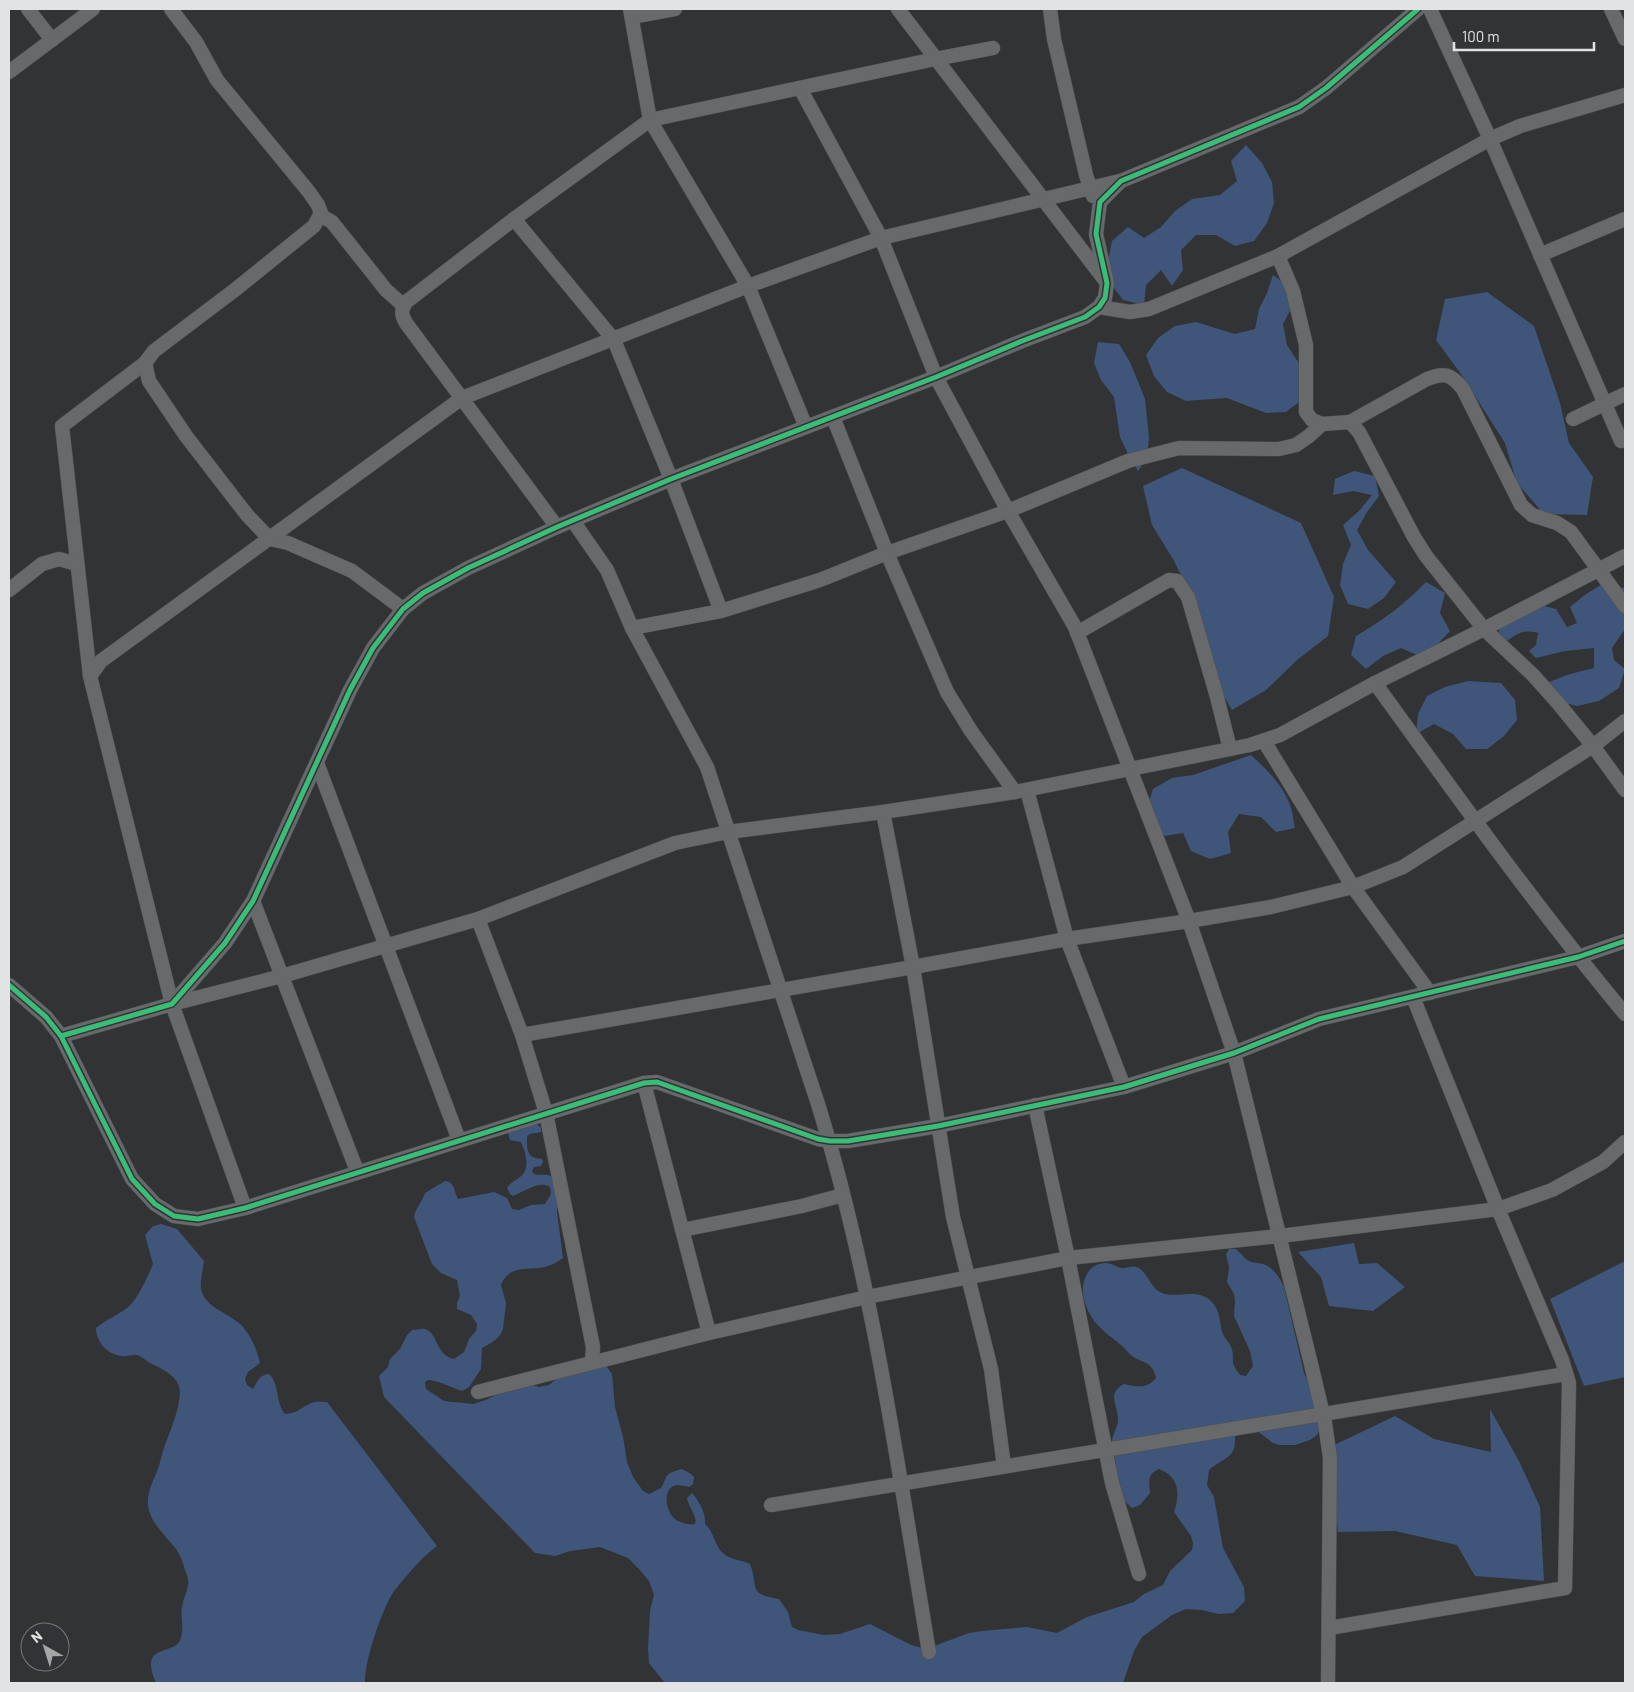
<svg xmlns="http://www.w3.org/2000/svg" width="1634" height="1692" font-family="Barlow,sans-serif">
  <rect width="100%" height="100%" fill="#323335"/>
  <g fill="#3f567a">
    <path d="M1246 145 1262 163 1272 182 1274 203 1267 223 1254 241 1235 246 1216 235H1196L1181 250 1183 270 1172 286 1161 270 1146 285 1144 305 1123 300 1110 283 1108 262 1112 241 1128 227 1144 238 1161 227 1175 211 1192 199 1220 195 1237 181 1231 161Z"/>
    <path d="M1273 275 1289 287 1292 307 1283 324 1287 345 1298 362 1306 380 1303 399 1286 412 1266 413 1227 398 1186 401 1167 392 1154 376 1146 355 1158 338 1175 326 1196 322 1235 334 1255 329 1259 309 1267 293Z"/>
    <path d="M1487 292 1534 326 1560 403 1569 443 1593 477 1587 515 1544 514 1517 483 1505 443 1461 374 1436 340 1445 299Z"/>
    <path d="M1098 342 1119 344 1130 362 1145 399 1149 438 1147 458 1138 471 1128 454 1120 437 1114 397 1101 380 1094 363Z"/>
    <path d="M1182 468 1301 523 1334 597 1328 636 1297 660 1266 690 1232 710 1211 674 1191 595 1173 559 1152 525 1143 486Z"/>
    <path d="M1354 471 1375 476 1379 496 1367 512 1357 530 1368 550 1396 582 1384 598 1368 609 1348 604 1340 585 1343 564 1351 545 1343 525 1359 511 1372 495 1353 491 1333 495 1335 479Z"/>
    <path d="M1426 582 1445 593 1440 613 1450 631 1436 646 1419 656 1401 648 1383 656 1366 669 1351 655 1356 636C1382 621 1405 604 1426 582Z"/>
    <path d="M1604 583 1624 588 1625 592V629L1612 648 1614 660 1625 669 1619 688 1599 701 1577 706 1557 701 1549 682 1570 674 1594 668V648L1565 651 1536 658 1529 651 1536 645 1538 633C1525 629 1518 633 1507 641L1498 634 1501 623 1537 604 1556 609 1567 627 1577 623 1570 607 1586 594Z"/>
    <path d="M1468 681 1501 683 1515 700 1517 720 1504 736 1487 749H1466L1453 734 1434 724 1416 734 1418 714 1427 696 1445 687Z"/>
    <path d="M1251 755C1266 769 1283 785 1290 805 1293 812 1293 821 1295 828L1276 832 1261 817 1239 814 1228 832 1231 853 1210 859 1191 851 1183 833 1164 836 1145 829 1147 808 1153 789 1172 778 1193 775Z"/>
    <path d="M536 1123 541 1128V1132L530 1134 527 1136C527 1142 526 1155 533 1157 536 1159 539 1158 542 1159L543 1162 541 1166 534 1167 532 1171 534 1174C540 1176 547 1173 553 1177L559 1193 557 1212 563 1258C558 1262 552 1265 545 1267 527 1271 510 1264 501 1285L506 1303 503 1329C500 1339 491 1343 482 1348L481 1369 469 1387 462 1391C450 1387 440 1381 428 1380L425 1382 426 1389 444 1401 473 1404 486 1400 507 1389 531 1384 539 1387 549 1385 576 1363 602 1360 612 1374 615 1407 623 1437 627 1462 633 1477 643 1491 649 1494 661 1488C669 1475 663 1474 682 1469L691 1474 694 1477 693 1484 689 1487C686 1486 680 1485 677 1485 661 1488 666 1512 675 1519 680 1523 689 1525 695 1524 698 1516 688 1507 687 1498L692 1493C699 1501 706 1513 705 1524 714 1531 714 1546 724 1554 731 1560 742 1560 750 1564 759 1588 747 1594 779 1599L788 1612 792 1627 798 1630 824 1635 840 1634 870 1624 911 1645 926 1649 969 1633 982 1631 1027 1627 1057 1633 1087 1617 1134 1602 1144 1594 1163 1585 1170 1571 1192 1550 1193 1543 1191 1536 1174 1512C1180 1495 1180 1477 1159 1469 1147 1474 1149 1481 1150 1493L1140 1505 1132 1508 1115 1492C1116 1483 1116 1473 1116 1464 1115 1456 1112 1449 1112 1441 1113 1433 1118 1427 1118 1419 1118 1404 1106 1394 1124 1384 1137 1387 1147 1389 1156 1378 1152 1361 1144 1364 1132 1356 1128 1353 1125 1348 1121 1345 1104 1331 1090 1323 1084 1299 1080 1283 1087 1263 1106 1263 1112 1263 1116 1267 1121 1268 1127 1268 1133 1265 1139 1268 1149 1275 1151 1289 1162 1293 1179 1299 1197 1287 1212 1302 1221 1312 1219 1323 1223 1334 1225 1339 1229 1342 1231 1347 1236 1358 1228 1361 1240 1375L1246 1376 1253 1366 1250 1351 1234 1316 1235 1301 1234 1294 1227 1282 1229 1268 1226 1254 1229 1249H1236C1241 1253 1245 1260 1251 1262 1255 1263 1259 1263 1263 1264 1273 1267 1280 1278 1284 1287L1304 1373 1315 1398 1320 1428 1317 1435 1310 1440 1295 1445H1280L1273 1443 1256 1430 1236 1432C1234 1438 1236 1443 1234 1448 1232 1458 1216 1463 1209 1470L1207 1485 1214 1497 1223 1548 1244 1587 1245 1601 1233 1613 1219 1614 1202 1610 1186 1609 1172 1615 1142 1637 1134 1651 1123 1683H665L649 1663 648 1649 650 1611 654 1595 649 1581 639 1569 628 1558 600 1547 570 1551 555 1556 535 1553 384 1397 379 1376 388 1367 390 1359 400 1349 407 1335 412 1330C416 1330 422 1328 425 1329 439 1334 435 1355 454 1359L464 1352 469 1339 476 1331 477 1324 471 1315 457 1309V1303L460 1296 457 1280 441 1273 432 1264 414 1217C415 1209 422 1202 425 1193L445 1181C455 1182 454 1192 458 1199L494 1192 507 1198 512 1209 519 1210 531 1205 545 1204 551 1194 550 1187C539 1180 524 1192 513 1196L510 1194 507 1188C511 1181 518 1180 523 1174 530 1165 525 1151 521 1142L510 1140 508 1133 511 1130Z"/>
    <path d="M161 1224 177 1229 204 1261C203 1269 200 1280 201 1288 203 1307 229 1313 241 1325 251 1335 257 1350 260 1363L248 1372 245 1379 247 1385 253 1389C258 1381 259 1375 269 1374 280 1384 275 1402 285 1414 301 1413 302 1405 315 1402 318 1401 323 1402 327 1402L437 1546C421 1558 407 1575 394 1591 382 1609 364 1662 365 1683H156C138 1642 174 1656 180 1640 185 1630 180 1617 182 1607 183 1599 187 1592 188 1585 189 1580 187 1575 185 1570 183 1563 181 1556 176 1549 166 1536 150 1523 148 1505 147 1492 153 1481 158 1469 160 1463 161 1457 163 1451 169 1433 179 1412 180 1393 180 1376 162 1369 150 1363 146 1361 142 1356 137 1355 132 1354 127 1357 122 1356 108 1355 96 1342 96 1328 107 1319 116 1316 127 1308 137 1301 148 1276 153 1264L145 1235 153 1226Z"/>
    <path d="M1354 1243 1359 1264 1377 1263 1405 1287 1373 1311 1329 1306 1321 1277 1298 1252Z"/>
    <path d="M1625 1261V1377L1584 1386 1550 1299Z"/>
    <path d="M1490 1409 1520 1463 1540 1507 1544 1581 1475 1576 1457 1545 1395 1531 1338 1532 1330 1447 1395 1416 1434 1439 1491 1452Z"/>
  </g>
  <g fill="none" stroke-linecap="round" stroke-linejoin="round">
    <defs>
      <g id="minor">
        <path d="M28 9 52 40"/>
        <path d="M171 9 196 42 217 80 309 192 318 205 321 213 314 226 236 289 154 351 145 363 62 426 90 676 172 1004 245 1208"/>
        <path d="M630 9 650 120 748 286 806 427"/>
        <path d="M898 9 1104 279"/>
        <path d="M1050 9 1054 39 1086 175 1093 196"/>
        <path d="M1430 9 1490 139 1621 441"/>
        <path d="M1611 9 1625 39"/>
        <path d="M632 17 675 9"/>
        <path d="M9 72 93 9"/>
        <path d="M800 88 881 238 936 377 1008 511 1075 627 1189 921 1234 1053 1311 1364 1325 1423 1330 1458 1328 1683"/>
        <path d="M320 215 332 222 386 290 404 306"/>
        <path d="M514 219 614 340 671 479 721 611"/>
        <path d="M1540 255 1625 219"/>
        <path d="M1278 256 1293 291 1306 345V412L1312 420 1322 424 1350 422 1359 432 1414 537 1426 556 1484 629 1533 675 1558 703 1593 746 1625 790"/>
        <path d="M1099 307 1130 312 1149 309 1278 256 1490 139 1520 126 1625 95"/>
        <path d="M145 363 149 381 186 436 247 515 270 539 288 543 352 571 403 609"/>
        <path d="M833 417 887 553 947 692 971 731 1015 792"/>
        <path d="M1573 419 1625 394"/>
        <path d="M1350 422 1427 379C1445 372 1451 374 1463 389L1521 505 1532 515 1557 523 1571 532 1625 606"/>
        <path d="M573 521 607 570 632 628 707 767 818 1104C873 1282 898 1469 929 1652"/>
        <path d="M557 527 406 323C401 315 401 310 406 302L514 219 650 120 935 59 993 48"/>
        <path d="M9 590 42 564 59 559 77 564"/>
        <path d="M632 628 721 611 820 580 887 553 1008 511 1128 461 1179 448 1279 449 1296 445 1309 436 1322 424"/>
        <path d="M1077 633 1169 580 1177 581 1188 597 1217 697 1230 749"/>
        <path d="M90 676 101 661 462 398 748 286 881 238 1120 181"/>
        <path d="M1375 683C1456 795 1537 908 1625 1014"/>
        <path d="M1264 741 1353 887 1430 993"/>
        <path d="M317 763 459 1140"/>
        <path d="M1027 790 1067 939 1124 1087"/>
        <path d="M883 812 913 967 953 1217 991 1369 1004 1466"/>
        <path d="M253 901 357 1171"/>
        <path d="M478 919 522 1035 546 1113 593 1347 592 1363"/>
        <path d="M9 985 46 1017 61 1036 132 1179 155 1204 174 1216 198 1219 245 1208 644 1083 657 1082 818 1139 830 1141H848L938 1126 1124 1087 1234 1053 1319 1019 1578 957 1625 941"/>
        <path d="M172 1004 282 976 478 919 675 843 728 832 883 812 1015 792 1250 745 1280 735 1375 683 1484 629 1625 556"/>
        <path d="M522 1035 913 967 1067 939 1189 921 1271 907 1353 887 1403 867 1593 746 1625 721"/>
        <path d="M61 1036 172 1004 225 943 253 901 350 690 373 648 403 609 423 593 468 568 557 527 671 479 936 377 1022 341 1085 317 1099 307 1105 298 1107 283 1096 234 1100 202 1121 181 1299 107 1326 88 1418 9"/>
        <path d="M644 1083 709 1333"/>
        <path d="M1035 1105 1068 1258 1112 1483 1139 1574"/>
        <path d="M682 1230 802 1206 843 1195"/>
        <path d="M478 1392 709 1333 867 1297 1068 1258 1280 1236 1498 1209 1552 1190 1603 1162 1625 1142"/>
        <path d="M771 1505 1566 1374"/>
        <path d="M1329 1628 1565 1588 1569 1383 1562 1360 1498 1209 1413 997"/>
      </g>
    </defs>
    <use href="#minor" stroke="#4f5051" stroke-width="15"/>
    <use href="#minor" stroke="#68696a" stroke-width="14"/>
    <defs>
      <g id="cycleway">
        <path d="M9 985 46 1017 61 1036 132 1179 155 1204 174 1216 198 1219 245 1208 644 1083 657 1082 818 1139 830 1141H848L938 1126 1124 1087 1234 1053 1319 1019 1578 957 1625 941"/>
        <path d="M61 1036 172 1004 225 943 253 901 350 690 373 648 403 609 423 593 468 568 557 527 671 479 936 377 1022 341 1085 317 1099 307 1105 298 1107 283 1096 234 1100 202 1121 181 1299 107 1326 88 1418 9"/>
      </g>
    </defs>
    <use href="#cycleway" stroke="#313336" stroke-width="8"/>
    <use href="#cycleway" stroke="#3abd76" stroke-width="5"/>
  </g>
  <rect width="1634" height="1692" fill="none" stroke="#e2e3e5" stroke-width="20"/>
  <g transform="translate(45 1647) rotate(321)"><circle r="24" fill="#313336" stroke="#78797c"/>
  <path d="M0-4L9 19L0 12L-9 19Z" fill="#a4a5a7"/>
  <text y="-8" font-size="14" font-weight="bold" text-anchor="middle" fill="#e2e3e5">N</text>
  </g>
  <path d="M1454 42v8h140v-8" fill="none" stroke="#e2e3e5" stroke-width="2.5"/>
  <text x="1462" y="42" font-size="15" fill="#e2e3e5" stroke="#313336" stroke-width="4" paint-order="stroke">100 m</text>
</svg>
